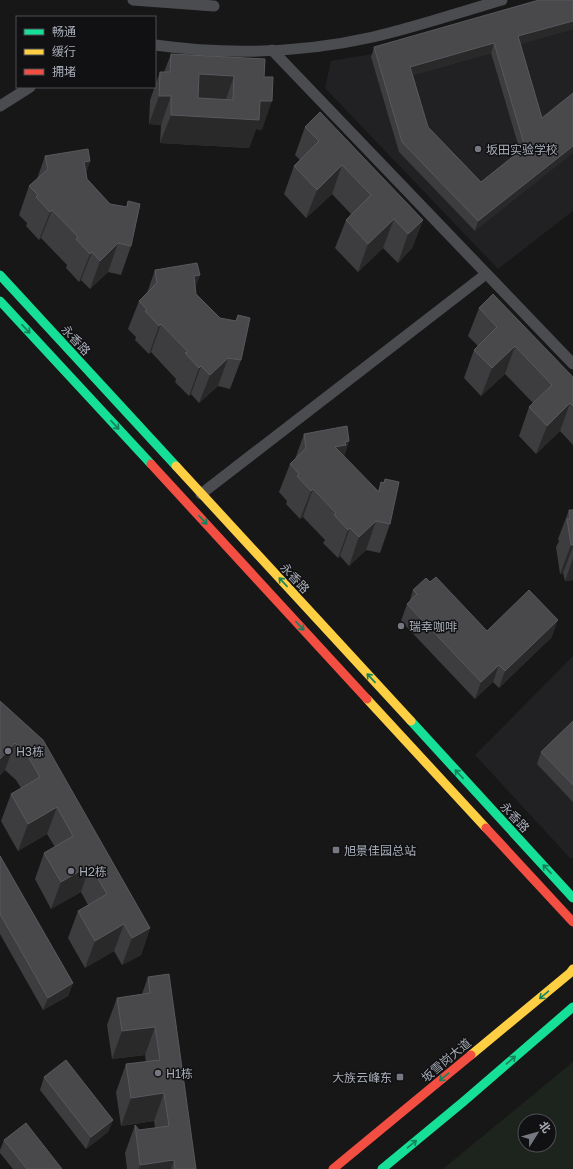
<svg xmlns="http://www.w3.org/2000/svg" width="573" height="1169" font-family="'Golos Text','Noto Sans SC',sans-serif">
  <rect width="100%" height="100%" fill="#171717"/>
  <g fill="#212123">
    <path d="M573 0V211L498 269 325 88 331 61 378 53Z"/>
    <path d="M573 656V858H570L475 755Z"/>
  </g>
  <path fill="#1d241e" fill-rule="evenodd" d="M573 1062V1169H443ZM525 1121H549V1145H525Z"/>
  <g fill="none" stroke-linecap="round" stroke-linejoin="round">
    <g stroke="#4b4c50" stroke-width="11">
      <path d="M133 0 214 6"/>
      <path d="M155 45C227 55 302 53 373 37 417 27 460 12 502 0"/>
      <path d="M272 50 573 364"/>
      <path d="M0 106 30 87"/>
      <path d="M201 494 486 274"/>
    </g>
    <g stroke="#16e098" stroke-width="9">
      <path d="M0 275 176 466"/>
      <path d="M0 301 151 464"/>
      <path d="M411 721 573 898"/>
      <path d="M382 1169 463 1102 573 1007"/>
    </g>
    <g stroke="#ffcf43" stroke-width="9">
      <path d="M176 466 411 721"/>
      <path d="M367 699 486 828"/>
      <path d="M471 1055 570 973 573 969"/>
    </g>
    <g stroke="#f24e42" stroke-width="9">
      <path d="M151 464 367 699"/>
      <path d="M486 828 573 922"/>
      <path d="M333 1169 471 1055"/>
    </g>
  </g>
  <g fill="#3d3d3f" fill-rule="evenodd">
    <path d="M573 29 520 44 542 118 573 93 475 231 399 152 371 57 374 47ZM491 53 520 151 481 182 428 127 413 75Z"/>
    <path d="M171 54 265 59 262 130 256 129 249 148 160 143 161 125 149 124 150 100 160 72H164Z"/>
    <path d="M305 127 423 220 412 248 398 263 383 248 358 272 335 248 346 220 351 214 332 194 306 218 284 194 294 166 300 160 295 155Z"/>
    <path d="M45 156 90 161 86 173 87 179 110 204 126 207 128 201 131 246 121 275 108 272 90 289 81 280 79 282 66 268 67 265 41 238 39 240 26 226 27 223 19 215 29 186 37 179Z"/>
    <path d="M155 270 200 275 195 287 196 294 220 318 236 321 238 315 241 360 230 389 218 386 199 403 191 394 189 396 175 382 176 379 151 352 149 354 135 340 136 337 128 329 139 301 147 293Z"/>
    <path d="M479 308 573 377V445L560 431 536 454 519 436 529 407 533 403 505 374 481 396 464 378 474 350 478 346 468 336Z"/>
    <path d="M304 434 349 441 344 456 378 491 381 482 383 483 385 479 390 524 380 553 366 550 349 566 340 556 338 558 323 543 325 540 303 517 300 519 286 504 287 501 279 492 290 464 295 459Z"/>
    <path d="M569 510H573V580L565 581 563 573 560 574 556 547 559 541 558 539Z"/>
    <path d="M430 582 487 631 552 637 499 688 493 682 475 699 401 621 407 604 409 603 413 590Z"/>
    <path d="M0 701 150 928 141 955 122 965 114 951 85 968 68 938 78 911 88 905 81 892 51 909 35 879 44 853 55 847 47 834 18 851 1 821 11 794 21 788 16 780 5 770 0 775Z"/>
    <path d="M573 721V802L537 764 541 752Z"/>
    <path d="M0 856 73 983 68 996 43 1010 0 934Z"/>
    <path d="M148 977 196 1169H127L125 1153 135 1125 139 1130 155 1128 154 1121 121 1126 116 1092 126 1064 146 1062 145 1055 112 1059 107 1025 117 998 142 994Z"/>
    <path d="M44 1077 113 1120 108 1132 86 1149 40 1090Z"/>
    <path d="M4 1140 62 1169H13L0 1153V1150Z"/>
  </g>
  <g fill="#29292a">
    <path d="M573 21V29L514 46 518 36Z"/>
    <path d="M494 43 491 53 407 77 410 67Z"/>
    <path d="M199 74 234 76 224 105 189 103Z"/>
    <path d="M159 96H171L161 125 149 124Z"/>
    <path d="M260 101H272L262 130 256 129 249 148 160 143 171 115Z"/>
    <path d="M573 146V153L475 231 478 221Z"/>
    <path d="M90 161 80 190 84 162Z"/>
    <path d="M342 165 332 194 306 218 317 190Z"/>
    <path d="M52 210 41 238 39 240 50 212Z"/>
    <path d="M394 219 383 248 358 272 368 244Z"/>
    <path d="M423 220 412 248 398 263 408 234Z"/>
    <path d="M118 243 108 272 90 289 100 261Z"/>
    <path d="M92 252 81 280 79 282 90 254Z"/>
    <path d="M200 275 189 304 194 276Z"/>
    <path d="M161 324 151 352 149 354 159 326Z"/>
    <path d="M515 346 505 374 481 396 492 368Z"/>
    <path d="M228 358 218 386 199 403 210 375Z"/>
    <path d="M201 366 191 394 189 396 199 368Z"/>
    <path d="M570 403 560 431 536 454 547 426Z"/>
    <path d="M349 441 339 469 335 447 345 442Z"/>
    <path d="M313 489 303 517 300 519 311 491Z"/>
    <path d="M376 521 366 550 349 566 359 537Z"/>
    <path d="M350 528 340 556 338 558 348 530Z"/>
    <path d="M571 545H573V547L563 573 560 574Z"/>
    <path d="M573 558V580L565 581Z"/>
    <path d="M558 620 552 637 499 688 505 671Z"/>
    <path d="M499 665 493 682 475 699 481 682Z"/>
    <path d="M15 743 5 770 0 775V759Z"/>
    <path d="M57 807 47 834 18 851 28 824Z"/>
    <path d="M90 865 81 892 51 909 61 882Z"/>
    <path d="M124 924 114 951 85 968 95 941Z"/>
    <path d="M150 928 141 955 122 965 132 938Z"/>
    <path d="M73 983 68 996 43 1010 48 998Z"/>
    <path d="M155 1027 145 1055 112 1059 122 1031Z"/>
    <path d="M164 1093 154 1121 121 1126 131 1098Z"/>
    <path d="M113 1120 108 1132 86 1149 91 1137Z"/>
    <path d="M174 1160 171 1169H139L140 1165Z"/>
  </g>
  <g fill="#49494c" stroke="#58595d" fill-rule="evenodd">
    <path d="M539 0H573V21L518 36 542 118 573 93V146L478 221 402 142 374 47ZM494 43 525 147 481 182 428 127 410 67Z"/>
    <path d="M171 54 265 59 264 77H273L272 101H260L259 120 171 115V96H159L160 72H170ZM199 74 234 76 233 100 198 98Z"/>
    <path d="M320 112 423 220 408 234 394 219 368 244 346 220 371 195 342 165 317 190 294 166 319 141 305 127Z"/>
    <path d="M88 149 90 161 84 162 87 179 110 204 127 207 128 201 140 204 131 246 118 243 100 261 92 252 90 254 76 239 78 237 52 210 50 212 36 197 38 195 29 186 48 169 45 156Z"/>
    <path d="M197 263 200 275 194 276 196 294 220 318 236 321 238 315 250 318 241 360 228 358 210 375 201 366 199 368 185 353 188 352 161 324 159 326 145 311 147 310 139 301 157 283 155 270Z"/>
    <path d="M493 294 573 377V406L570 403 547 426 529 407 552 385 515 346 492 368 474 350 497 327 479 308Z"/>
    <path d="M347 426 349 441 345 442 346 445 335 447 379 492 381 482 384 483 385 479 399 482 390 524 376 521 359 537 350 528 348 530 334 515 336 513 313 489 311 491 297 476 299 474 290 464 306 448 304 434Z"/>
    <path d="M569 510H573V545H571L567 519H570Z"/>
    <path d="M436 577 487 631 529 590 558 620 505 671 499 665 481 682 407 604 417 594 413 590 426 578 430 582Z"/>
    <path d="M0 701 43 740 150 928 132 938 124 924 95 941 78 911 107 894 90 865 61 882 44 853 73 836 57 807 28 824 11 794 40 777 26 753 15 743 0 759Z"/>
    <path d="M573 721V785L541 752Z"/>
    <path d="M0 856 73 983 48 998 0 914Z"/>
    <path d="M169 974 196 1169H175L174 1160 140 1165 135 1125 139 1130 169 1126 164 1093 131 1098 126 1064 160 1060 155 1027 122 1031 117 998 150 993 148 977Z"/>
    <path d="M66 1060 113 1120 91 1137 44 1077Z"/>
    <path d="M26 1123 62 1169H27L4 1140Z"/>
  </g>
  <defs><path id="oneway-shaft" d="M-6 0H5M1.5-3L5.5 0L1.5 3" fill="none" stroke-width="1.6" stroke-linecap="round" stroke-linejoin="round"/></defs>
  <g stroke="#14835c">
    <use href="#oneway-shaft" transform="translate(26 329) rotate(47)"/>
    <use href="#oneway-shaft" transform="translate(115 425) rotate(47)"/>
    <use href="#oneway-shaft" transform="translate(203 520) rotate(47)"/>
    <use href="#oneway-shaft" transform="translate(283 582) rotate(-133)"/>
    <use href="#oneway-shaft" transform="translate(300 626) rotate(47)"/>
    <use href="#oneway-shaft" transform="translate(371 678) rotate(-133)"/>
    <use href="#oneway-shaft" transform="translate(459 774) rotate(-133)"/>
    <use href="#oneway-shaft" transform="translate(547 869) rotate(-133)"/>
    <use href="#oneway-shaft" transform="translate(544 995) rotate(140)"/>
    <use href="#oneway-shaft" transform="translate(511 1060) rotate(-41)"/>
    <use href="#oneway-shaft" transform="translate(444 1077) rotate(140)"/>
    <use href="#oneway-shaft" transform="translate(412 1144) rotate(-40)"/>
  </g>
  <g fill="#757880" stroke="#111113" stroke-width="1.5">
    <circle cx="478" cy="149" r="4"/>
    <circle cx="401" cy="626" r="4"/>
    <circle cx="8" cy="751" r="4"/>
    <rect x="332" y="846" width="8" height="8" rx="2"/>
    <circle cx="71" cy="871" r="4"/>
    <circle cx="158" cy="1073" r="4"/>
    <rect x="396" y="1073" width="8" height="8" rx="2"/>
  </g>
  <g text-anchor="middle" dominant-baseline="central" stroke-width="3" stroke-linejoin="round" paint-order="stroke">
    <g font-size="12" fill="#a8adb8" stroke="#111113" text-anchor="start">
      <text x="486" y="149">坂田实验学校</text>
      <text x="409" y="626">瑞幸咖啡</text>
      <text x="16" y="751">H3栋</text>
      <text x="344" y="850">旭景佳园总站</text>
      <text x="79" y="871">H2栋</text>
      <text x="166" y="1073">H1栋</text>
      <text x="392" y="1077" text-anchor="end">大族云峰东</text>
    </g>
    <g font-size="12" fill="#a8adb8" stroke="#111113">
      <text transform="translate(76 340) rotate(47)">永香路</text>
      <text transform="translate(295 578) rotate(47)">永香路</text>
      <text transform="translate(515 817) rotate(47)">永香路</text>
      <text transform="translate(446 1060) rotate(-40)">坂雪岗大道</text>
    </g>
  </g>
  <rect x="16" y="16" width="140" height="72" fill="#111113" stroke="#4d4f55"/>
  <rect x="24" y="29" width="20" height="6" fill="#16e098" stroke="#4d4f55"/>
  <text x="52" y="36" font-size="12" fill="#a8adb8">畅通</text>
  <rect x="24" y="49" width="20" height="6" fill="#ffcf43" stroke="#4d4f55"/>
  <text x="52" y="56" font-size="12" fill="#a8adb8">缓行</text>
  <rect x="24" y="69" width="20" height="6" fill="#f24e42" stroke="#4d4f55"/>
  <text x="52" y="76" font-size="12" fill="#a8adb8">拥堵</text>
  <g transform="translate(537 1133) rotate(53)"><circle r="19" fill="#111113" stroke="#4d4f55"/>
  <path d="M0-3L7 15L0 10L-7 15Z" fill="#757880"/>
  <text y="-6" font-size="11" font-weight="bold" text-anchor="middle" fill="#a8adb8">北</text>
  </g>
</svg>
